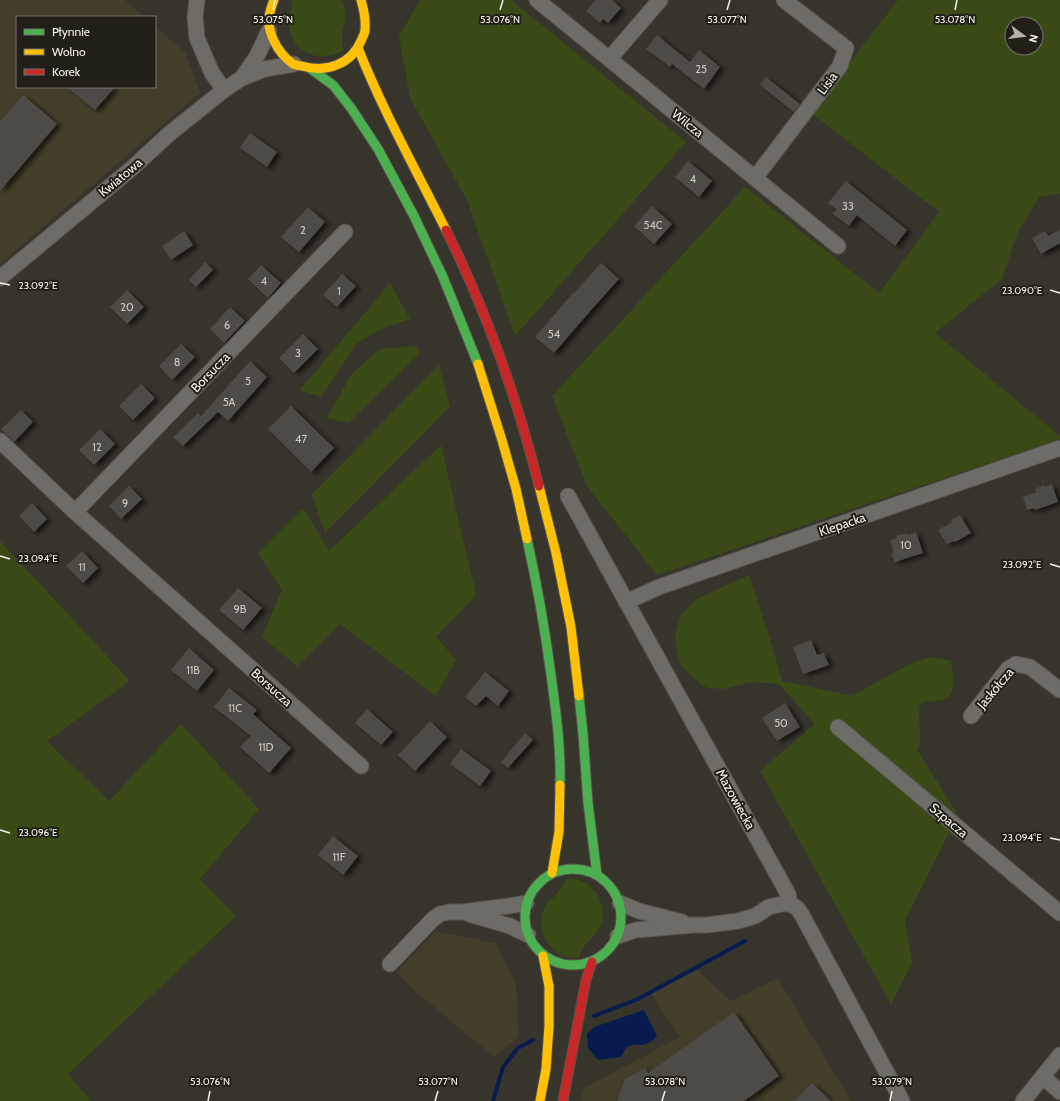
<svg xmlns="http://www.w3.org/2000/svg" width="1060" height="1101" font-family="Cabin,sans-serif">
  <defs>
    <filter id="shadow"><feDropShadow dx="4.5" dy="2.5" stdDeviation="2" flood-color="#0009"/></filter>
  </defs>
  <rect width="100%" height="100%" fill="#37342c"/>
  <g fill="#423e29">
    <path d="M0 0H125L144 17H17V87H155V26L186 54 200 93 0 264Z"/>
    <path d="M436 931 496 943 516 984 519 1036 494 1057 416 992 396 972Z"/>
    <path d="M695 968 731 1001 778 978 851 1101H581L584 1088 680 1037 651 994Z"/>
  </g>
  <g fill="#3a4a16" fill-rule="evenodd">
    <path d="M293 0H341C351 17 341 25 342 41 342 44 343 48 344 50 320 64 292 54 289 24 288 16 292 8 293 0Z"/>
    <path d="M420 0H511L686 142 515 336 467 200 410 98 399 36Z"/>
    <path d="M898 0H1060V194L1039 197 1017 234 1002 279 935 333 1060 436V439L657 575 587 486 552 396 745 187 879 293 939 212 811 113ZM1012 24H1036V48H1012Z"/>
    <path d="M390 283 410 319 383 328 357 343 321 397 300 390Z"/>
    <path d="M417 346 420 353 348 423 327 418 351 375 379 349Z"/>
    <path d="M439 365 450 407 325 533 312 494Z"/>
    <path d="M441 445 476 595 436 637 456 660 436 696 340 624 297 666 262 637 282 590 258 553 303 508 329 551Z"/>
    <path d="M0 541 130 681 47 741 109 801 181 724 259 809 200 879 236 916 68 1074 91 1101H0Z"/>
    <path d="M749 575 772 646 782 681 853 696 886 677 912 663 931 657 951 661C952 672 958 693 945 699 939 702 930 701 923 702L919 708 920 743 917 750 958 815 905 920 912 963 891 1004 760 771 815 724 779 684 751 682 723 689 709 688 703 686 682 667 677 652 675 637 681 615 696 599Z"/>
    <path d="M566 879C571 879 576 879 581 881 599 888 608 910 600 927 597 933 592 937 588 942 583 947 581 952 579 958 571 958 564 957 558 953 542 943 536 919 547 903 548 901 551 899 554 897 559 891 563 886 566 879Z"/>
  </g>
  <path fill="#071b4f" d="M644 1010 657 1036C651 1043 644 1047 634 1044L626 1048 621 1057 598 1060 588 1048 587 1034 594 1027Z"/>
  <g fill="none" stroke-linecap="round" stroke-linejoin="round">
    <g stroke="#071b4f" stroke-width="4">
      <path d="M594 1016 638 999 745 941"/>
      <path d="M493 1101 503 1067 518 1048 533 1040"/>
    </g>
  </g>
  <g fill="#4d4b44" filter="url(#shadow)">
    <path d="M596 0H612L621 8 608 23 603 19 600 23 586 11Z"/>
    <path d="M657 35 690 62 699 50 720 67 704 89 672 64 670 67 646 49Z"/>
    <path d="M766 77 800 104 794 112 760 85Z"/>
    <path d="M67 87H115L95 110Z"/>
    <path d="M23 95 57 124 0 191V122Z"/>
    <path d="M250 133 277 152 267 167 240 148Z"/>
    <path d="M688 161 712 181 699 197 675 177Z"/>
    <path d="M846 181 907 230 895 246 857 215 849 226 832 213 837 210 828 203Z"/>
    <path d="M652 206 672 224 654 244 634 226Z"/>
    <path d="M308 207 325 222 299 252 281 237Z"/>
    <path d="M1060 230V243L1041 254 1032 238 1045 231 1048 236Z"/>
    <path d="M184 231 193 245 171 260 162 246Z"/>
    <path d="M205 262 213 270 196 287 189 280Z"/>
    <path d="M601 263 619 279 592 309 554 353 535 337 573 293H574Z"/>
    <path d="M261 265 281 283 268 298 248 279Z"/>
    <path d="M342 274 356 286 337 307 323 295Z"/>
    <path d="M127 290 144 307 127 324 110 307Z"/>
    <path d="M230 307 245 321 224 343 210 329Z"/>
    <path d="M303 334 318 349 294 373 279 358Z"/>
    <path d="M181 344 195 357 172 380 159 366Z"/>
    <path d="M250 361 267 377 228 421 218 412 183 446 173 437 198 413 201 416Z"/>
    <path d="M141 384 155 398 133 420 119 406Z"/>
    <path d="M291 406 334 448 311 472 268 429Z"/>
    <path d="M21 410 33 422 14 442 1 429Z"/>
    <path d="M100 429 115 444 94 465 79 450Z"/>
    <path d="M1052 484 1058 502 1035 510 1034 508 1027 510 1023 497 1036 492 1035 489 1044 485 1045 487Z"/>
    <path d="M129 486 142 499 121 519 109 506Z"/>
    <path d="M32 503 47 519 34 532 19 516Z"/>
    <path d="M960 515 971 533 955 542 954 541 947 544 938 530 952 522 951 520Z"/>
    <path d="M916 532 923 553 895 562 892 556 893 550 890 541 897 538 896 536 907 533 908 535Z"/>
    <path d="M82 551 98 568 83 583 66 566Z"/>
    <path d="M238 588 262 608 243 630 219 610Z"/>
    <path d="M811 640 817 655 824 653 829 665 803 674 793 647Z"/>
    <path d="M189 648 214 670 197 691 171 670Z"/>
    <path d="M485 672 509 691 498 706 486 696 476 706 465 697Z"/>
    <path d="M229 688 257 710 253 714 291 748 269 773 240 747 251 736 214 707Z"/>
    <path d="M785 703 800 727 777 741 762 718Z"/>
    <path d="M367 709 393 732 381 745 355 723Z"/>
    <path d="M430 721 447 737 415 771 398 755Z"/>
    <path d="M525 733 533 740 508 768 501 762Z"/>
    <path d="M461 749 491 771 480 786 450 764Z"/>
    <path d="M333 836 358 856 343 875 318 855Z"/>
    <path d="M734 1012 779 1076 744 1101H617L625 1079 645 1068 648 1073Z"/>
    <path d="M812 1083 831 1101H794Z"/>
  </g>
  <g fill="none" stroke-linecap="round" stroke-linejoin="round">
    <defs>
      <g id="street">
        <path d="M197 0 195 17 197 38 212 73 224 90"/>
        <path d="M537 0 838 246"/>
        <path d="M610 58 660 0"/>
        <path d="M242 78 257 56 269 31"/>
        <path d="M755 178 840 66 846 48 784 0"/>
        <path d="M0 278 131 169 169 134 224 90 242 78 265 69 294 64"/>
        <path d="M0 441 75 512 361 766"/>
        <path d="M568 496 788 894 790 904"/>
        <path d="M75 512 345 232"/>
        <path d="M626 602 659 587 1060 448"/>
        <path d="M971 716 1008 669 1016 664 1030 667 1060 690"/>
        <path d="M838 727 1060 913"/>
        <path d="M620 903 639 911 682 922"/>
        <path d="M469 914 510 926 528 935"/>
        <path d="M618 936 636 930 693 925H707L738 921 755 916 769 907 782 904H790L797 908 802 915 902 1101"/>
        <path d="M390 964 432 920 440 914 449 912H462L509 906 526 903"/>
        <path d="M1043 1077 1060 1092"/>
        <path d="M1023 1101 1060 1055"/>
      </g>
      <g id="fast">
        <path d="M311 69 333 85 351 108 378 149 414 216 443 277 478 364"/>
        <path d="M527 539C537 584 545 630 551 675 556 711 561 748 560 785"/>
        <path d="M579 696 583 734 588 803 597 875"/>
        <circle cx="573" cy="917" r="48"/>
      </g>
      <g id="slow">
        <path d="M274 0C268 15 266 25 274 41 278 50 285 58 293 64 296 65 299 66 302 66 325 73 351 65 361 41 362 38 365 34 365 30 366 19 364 10 361 0"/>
        <path d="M358 48C383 111 416 170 446 230"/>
        <path d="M478 364 501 437 516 489 527 539"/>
        <path d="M539 486 556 553 571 627 579 696"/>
        <path d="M552 873 559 832 560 785"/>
        <path d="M540 1101 546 1069 549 1026V986L543 956"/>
      </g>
      <g id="jam">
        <path d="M446 230C487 312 517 398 539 486"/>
        <path d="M563 1101 586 980 592 962"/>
      </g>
    </defs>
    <use href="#street" stroke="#55534c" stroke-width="17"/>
    <use href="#fast" stroke="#55534c" stroke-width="11"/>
    <use href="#slow" stroke="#55534c" stroke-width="11"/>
    <use href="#jam" stroke="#55534c" stroke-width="11"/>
    <use href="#street" stroke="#6e6c66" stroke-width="15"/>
    <use href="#fast" stroke="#4caf50" stroke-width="9"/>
    <use href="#slow" stroke="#ffc107" stroke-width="9"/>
    <use href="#jam" stroke="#c62828" stroke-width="9"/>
  </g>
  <path fill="none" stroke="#f6f4ea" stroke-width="1.5" d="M273 10 275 0M500 10 503 0M727 10 730 0M955 10 957 0M0 283 10 285M1050 290 1060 293M0 556 10 559M1050 564 1060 567M0 830 10 833M1050 838 1060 840M208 1101 210 1091M435 1101 438 1091M662 1101 665 1091M890 1101 892 1091"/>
  <g text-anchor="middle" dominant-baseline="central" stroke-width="4" stroke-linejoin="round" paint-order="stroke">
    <g font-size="11" fill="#cccac0">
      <text x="701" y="69">25</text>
      <text x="693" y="179">4</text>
      <text x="848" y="206">33</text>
      <text x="653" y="225">54C</text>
      <text x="303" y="230">2</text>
      <text x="264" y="281">4</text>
      <text x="339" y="291">1</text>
      <text x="127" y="307">20</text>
      <text x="227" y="325">6</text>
      <text x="554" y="334">54</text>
      <text x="298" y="353">3</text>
      <text x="177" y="362">8</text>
      <text x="248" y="381">5</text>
      <text x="229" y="402">5A</text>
      <text x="301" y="439">47</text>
      <text x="97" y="447">12</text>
      <text x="125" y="503">9</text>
      <text x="906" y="545">10</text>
      <text x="82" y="567">11</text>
      <text x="240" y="609">9B</text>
      <text x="193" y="670">11B</text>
      <text x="235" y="708">11C</text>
      <text x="781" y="723">50</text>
      <text x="266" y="747">11D</text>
      <text x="339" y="857">11F</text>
    </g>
    <g font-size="13" fill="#f6f4ea" stroke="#201f18">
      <text transform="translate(827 83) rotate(-53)">Lisia</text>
      <text transform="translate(688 123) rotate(39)">Wilcza</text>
      <text transform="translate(120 177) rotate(-40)">Kwiatowa</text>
      <text transform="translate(210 372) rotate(-46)">Borsucza</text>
      <text transform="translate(842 524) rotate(-19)">Klepacka</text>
      <text transform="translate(272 687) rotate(42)">Borsucza</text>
      <text transform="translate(995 688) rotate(-50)">Jaskółcza</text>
      <text transform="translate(736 799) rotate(61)">Mazowiecka</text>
      <text transform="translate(949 820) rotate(40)">Szpacza</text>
    </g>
  </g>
  <g font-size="10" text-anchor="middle" fill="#f6f4ea" stroke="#201f18" stroke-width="4" stroke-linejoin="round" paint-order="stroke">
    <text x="273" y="23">53.075°N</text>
    <text x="500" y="23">53.076°N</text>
    <text x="727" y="23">53.077°N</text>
    <text x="955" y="23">53.078°N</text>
    <text x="38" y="289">23.092°E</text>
    <text x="1022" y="294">23.090°E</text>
    <text x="38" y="562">23.094°E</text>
    <text x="1022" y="568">23.092°E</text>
    <text x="38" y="836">23.096°E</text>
    <text x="1022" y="841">23.094°E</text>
    <text x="210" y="1085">53.076°N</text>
    <text x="438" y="1085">53.077°N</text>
    <text x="665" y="1085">53.078°N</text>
    <text x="892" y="1085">53.079°N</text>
  </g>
  <rect x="16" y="16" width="140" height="72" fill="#201f18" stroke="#76746c"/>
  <rect x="24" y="29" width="20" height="6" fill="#4caf50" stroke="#76746c"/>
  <text x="52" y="36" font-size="12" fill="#f6f4ea">Płynnie</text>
  <rect x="24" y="49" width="20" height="6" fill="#ffc107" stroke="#76746c"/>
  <text x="52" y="56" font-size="12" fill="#f6f4ea">Wolno</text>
  <rect x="24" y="69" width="20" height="6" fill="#c62828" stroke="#76746c"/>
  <text x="52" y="76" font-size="12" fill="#f6f4ea">Korek</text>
  <g transform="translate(1024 36) rotate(105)"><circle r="19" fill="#201f18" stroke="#76746c"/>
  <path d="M0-3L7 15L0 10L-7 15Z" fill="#b3b1a8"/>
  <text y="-6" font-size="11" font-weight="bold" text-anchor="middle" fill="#f6f4ea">N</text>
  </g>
</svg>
